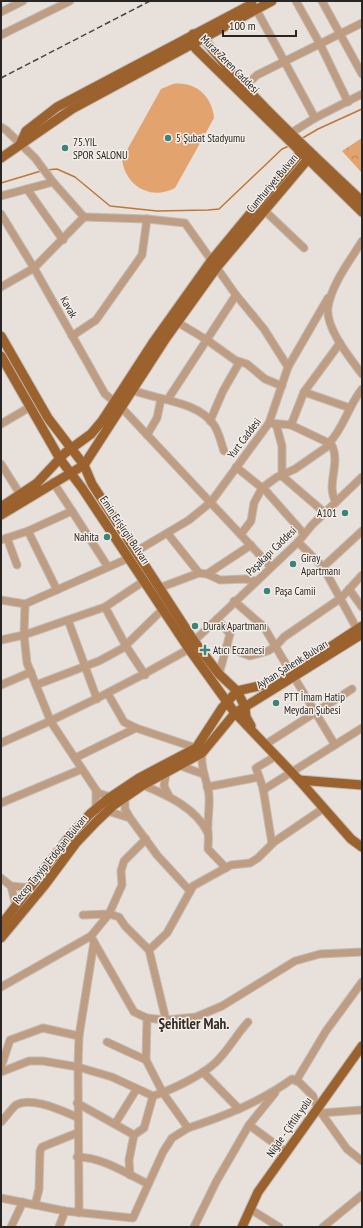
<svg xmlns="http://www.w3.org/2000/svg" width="363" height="1228" font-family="'PT Sans Narrow',sans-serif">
  <defs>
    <pattern id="park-crowns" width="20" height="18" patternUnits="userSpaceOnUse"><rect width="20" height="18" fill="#e3a36e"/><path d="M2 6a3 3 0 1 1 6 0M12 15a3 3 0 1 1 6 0" fill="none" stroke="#b8855a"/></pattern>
  </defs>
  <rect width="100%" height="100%" fill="#e7e0db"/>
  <path fill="#e3a36e" d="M173 84C195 81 212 96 214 118L175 188C151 201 125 186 122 159L161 89Z"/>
  <path fill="url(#park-crowns)" d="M362 138V173L342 151Z"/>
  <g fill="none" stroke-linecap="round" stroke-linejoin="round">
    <g stroke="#be7736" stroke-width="1.5">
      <path d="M301 139 318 129 362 109"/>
      <path d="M46 170 57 169 75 177 110 206 157 211 208 210 219 209 282 149 289 146"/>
      <path d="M1 183 41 171"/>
    </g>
    <defs>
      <g id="minor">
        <path d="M296 1 320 44 348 102"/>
        <path d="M322 1 362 74"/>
        <path d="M256 9 315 118"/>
        <path d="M1 12 23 1"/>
        <path d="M1 35 70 1"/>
        <path d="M242 89 257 75 362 23"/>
        <path d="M1 127 6 130 35 158 53 182"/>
        <path d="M291 133 315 118 362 94"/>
        <path d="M27 189 63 240"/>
        <path d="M1 196 53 182 84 217"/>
        <path d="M265 211 304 248"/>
        <path d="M1 214 34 268 105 394 121 407 271 567"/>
        <path d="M84 217 147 219 185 223 236 295 264 329 288 367 269 423 211 502 189 520 135 552"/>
        <path d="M362 241C350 261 332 283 328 307 325 328 350 358 362 374"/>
        <path d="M1 287 34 268 84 217"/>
        <path d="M177 322 207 340 239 363 223 391 210 421"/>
        <path d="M72 336 96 320 142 255 147 219"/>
        <path d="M238 361 247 364 265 379 282 386"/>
        <path d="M288 367 328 298"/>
        <path d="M132 390C157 400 198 401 214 425 219 432 221 443 224 451"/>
        <path d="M304 392 350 408"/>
        <path d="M168 399 236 295"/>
        <path d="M269 423 291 425 331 444C342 463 325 484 336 502"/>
        <path d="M1 424 30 407"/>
        <path d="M276 424 282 446V476L325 513"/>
        <path d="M291 425 304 392 340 343"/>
        <path d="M147 435 157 418 161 399"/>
        <path d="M329 443C344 428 348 406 362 389"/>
        <path d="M1 464 20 494"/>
        <path d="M236 467 266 491 304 534"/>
        <path d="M72 511 108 567"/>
        <path d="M28 531 72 511 53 482"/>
        <path d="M168 534 199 573"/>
        <path d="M241 534 251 521 254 503 262 488 277 477 295 469 331 444"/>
        <path d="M7 538 17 565"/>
        <path d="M1 540 28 531 57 590"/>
        <path d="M298 542 323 567 357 629"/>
        <path d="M323 567 362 531"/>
        <path d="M207 574 251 545"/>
        <path d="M159 588 199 573 207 574 220 580 245 579 256 581"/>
        <path d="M349 589 362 607"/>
        <path d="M1 600 25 604 24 635 27 663 51 722 98 793 111 797"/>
        <path d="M234 601 264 627 290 671"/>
        <path d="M25 604 129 558"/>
        <path d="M105 607 144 581"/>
        <path d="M217 619 230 634 219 674"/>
        <path d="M68 620 97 699"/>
        <path d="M1 640 24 635 105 607 126 646 145 675"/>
        <path d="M194 641 298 542 312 525 362 477"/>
        <path d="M227 647 250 656 268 651 276 646 284 637 341 598 362 575"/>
        <path d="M294 677 335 745"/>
        <path d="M1 685 31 672"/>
        <path d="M36 685 99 661 123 648 163 609"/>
        <path d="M108 694 124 722 136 728 196 748"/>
        <path d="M1 743C66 715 128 684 189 649"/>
        <path d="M266 744 352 689"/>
        <path d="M202 753C200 771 208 780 209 796 210 808 207 821 208 833"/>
        <path d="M75 758 136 728"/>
        <path d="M181 766 203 774"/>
        <path d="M166 773 164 786 169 796"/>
        <path d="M143 785C167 795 196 808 208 833 209 837 208 844 208 849L226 868"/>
        <path d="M207 787 259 777"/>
        <path d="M96 790V809"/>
        <path d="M263 790 362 728"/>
        <path d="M1 803 82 769"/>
        <path d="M107 811 130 818 125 809V798"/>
        <path d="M130 818 157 855 190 891"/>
        <path d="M272 844 263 788 256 768 276 756"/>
        <path d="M1 878 11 886 31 888"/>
        <path d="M11 886 16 906"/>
        <path d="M83 915 109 914 119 917 125 926 149 950 166 1020"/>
        <path d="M94 942 134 1012 147 1018 166 1020 196 1017 222 1006 295 961 320 954 362 952"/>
        <path d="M149 950 167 933 193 886 231 865 250 863 258 858 274 842 324 808"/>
        <path d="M1 987 91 936"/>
        <path d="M107 1042 146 1060 163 1093 188 1128C225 1116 260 1102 292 1079L299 1082 313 1096 317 1107 347 1149 362 1161"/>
        <path d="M146 1060 147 1018"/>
        <path d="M1 1067 10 1040 43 1028 79 1036"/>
        <path d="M1 1072 29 1061H43L78 1067 112 1077 153 1096C171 1090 201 1076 215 1063 228 1051 236 1035 248 1022"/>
        <path d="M203 1072 239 1109"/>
        <path d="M296 1081 326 1031 362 982"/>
        <path d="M77 1103 134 1135"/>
        <path d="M321 1113 362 1110"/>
        <path d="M1 1122C6 1117 11 1109 16 1105 32 1096 62 1111 77 1117"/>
        <path d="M115 1124 136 1090"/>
        <path d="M249 1125 286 1152"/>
        <path d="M77 1157C102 1157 126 1173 148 1184"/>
        <path d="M130 1175 129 1160 134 1135 144 1128 153 1096"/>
        <path d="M1 1198 65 1211 133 1218 163 1152 172 1138 188 1128"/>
        <path d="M35 1205 39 1189 40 1151 42 1147 77 1133"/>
        <path d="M250 1209 279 1227"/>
        <path d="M79 1213 78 1067 79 1036 94 942 91 936 109 914 122 885 121 871 124 861 146 839"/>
        <path d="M11 1227 23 1202"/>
        <path d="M59 1227 65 1211"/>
        <path d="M194 1227 216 1182 249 1125 275 1093"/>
        <path d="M323 1227 362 1195"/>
      </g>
      <g id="major">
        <path d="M21 142 26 131 57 107 252 4"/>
        <path d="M1 158 72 109 272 1"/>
        <path d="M362 201C306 148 247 95 200 34H193L190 41 196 49 362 212"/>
        <path d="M1 336 48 418 84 465 92 484 194 641 219 674 237 691 245 707 246 717 251 726"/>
        <path d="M1 356 60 459 82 488 189 649 235 713 299 780 351 839 362 847"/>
        <path d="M1 507 37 483 65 453 91 434 102 421 154 341 211 261 301 152H310L308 159 217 267 166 338 84 465 1 515"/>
        <path d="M237 691 277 682 362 626"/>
        <path d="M299 780 362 785"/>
        <path d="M1 925 69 837 90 814 109 798 139 778 196 748 222 708 237 691"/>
        <path d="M1 938 44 886 76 843 97 821 114 805 143 785 202 753 235 713 362 634"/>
        <path d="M242 1227 258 1192 362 1046"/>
      </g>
    </defs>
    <use href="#minor" stroke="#c1bbb6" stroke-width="9"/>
    <use href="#major" stroke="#c1bbb6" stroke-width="11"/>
    <use href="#minor" stroke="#be9d83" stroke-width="7"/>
    <use href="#major" stroke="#9c622d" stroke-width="9"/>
    <path stroke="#474542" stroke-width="1.5" stroke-dasharray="6 3" stroke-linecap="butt" d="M1 78 150 1"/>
  </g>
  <g fill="#3c837b" stroke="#f4eee9" stroke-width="1.5">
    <circle cx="168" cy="138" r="4"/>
    <circle cx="65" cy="148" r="4"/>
    <circle cx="345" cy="513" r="4"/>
    <circle cx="107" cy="537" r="4"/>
    <circle cx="293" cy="564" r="4"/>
    <circle cx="267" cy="591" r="4"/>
    <circle cx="195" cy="626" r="4"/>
    <path d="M203 644h4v4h4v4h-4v4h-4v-4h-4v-4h4z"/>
    <circle cx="276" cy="703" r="4"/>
  </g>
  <g text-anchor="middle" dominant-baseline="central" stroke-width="3" stroke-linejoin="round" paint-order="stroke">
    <g font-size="11" fill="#282624" stroke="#f4eee9">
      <text transform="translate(230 64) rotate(45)">Murat Zeren Caddesi</text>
      <text transform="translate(272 183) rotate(-50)">Cumhuriyet Bulvarı</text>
      <text transform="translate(69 307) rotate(61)">Kavak</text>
      <text transform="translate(244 438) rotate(-53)">Yurt Caddesi</text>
      <text transform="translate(125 530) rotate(56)">Emin Erişirgil Bulvarı</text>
      <text transform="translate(271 551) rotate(-44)">Paşakapı Caddesi</text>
      <text transform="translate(292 664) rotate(-32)">Ayhan Şahenk Bulvarı</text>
      <text transform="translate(50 859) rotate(-51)">Recep Tayyip Erdoğan Bulvarı</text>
      <text transform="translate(289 1127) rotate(-55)">Niğde - Çiftlik yolu</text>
    </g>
    <g font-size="11" fill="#282624" stroke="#f4eee9" text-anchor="start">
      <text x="176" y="138">5 Şubat Stadyumu</text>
      <text x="73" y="142">75.YIL<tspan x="73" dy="13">SPOR SALONU</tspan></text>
      <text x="337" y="513" text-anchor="end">A101</text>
      <text x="99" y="537" text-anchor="end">Nahita</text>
      <text x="301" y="558">Giray<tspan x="301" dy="13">Apartmanı</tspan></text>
      <text x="275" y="591">Paşa Camii</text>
      <text x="203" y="626">Durak Apartmanı</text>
      <text x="213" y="650">Atıcı Eczanesi</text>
      <text x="284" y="697">PTT İmam Hatip<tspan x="284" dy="13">Meydan Şubesi</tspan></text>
    </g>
    <g font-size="15" font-weight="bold" fill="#342f2b" stroke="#f4eee9">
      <text x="194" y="1023">Şehitler Mah.</text>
    </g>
  </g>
  <rect width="363" height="1228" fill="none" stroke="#282624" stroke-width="4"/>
  <path d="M223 30v6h73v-6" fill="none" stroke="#282624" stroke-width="2"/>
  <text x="229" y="30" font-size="12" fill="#282624" stroke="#f4eee9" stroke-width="3" paint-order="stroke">100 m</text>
</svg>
